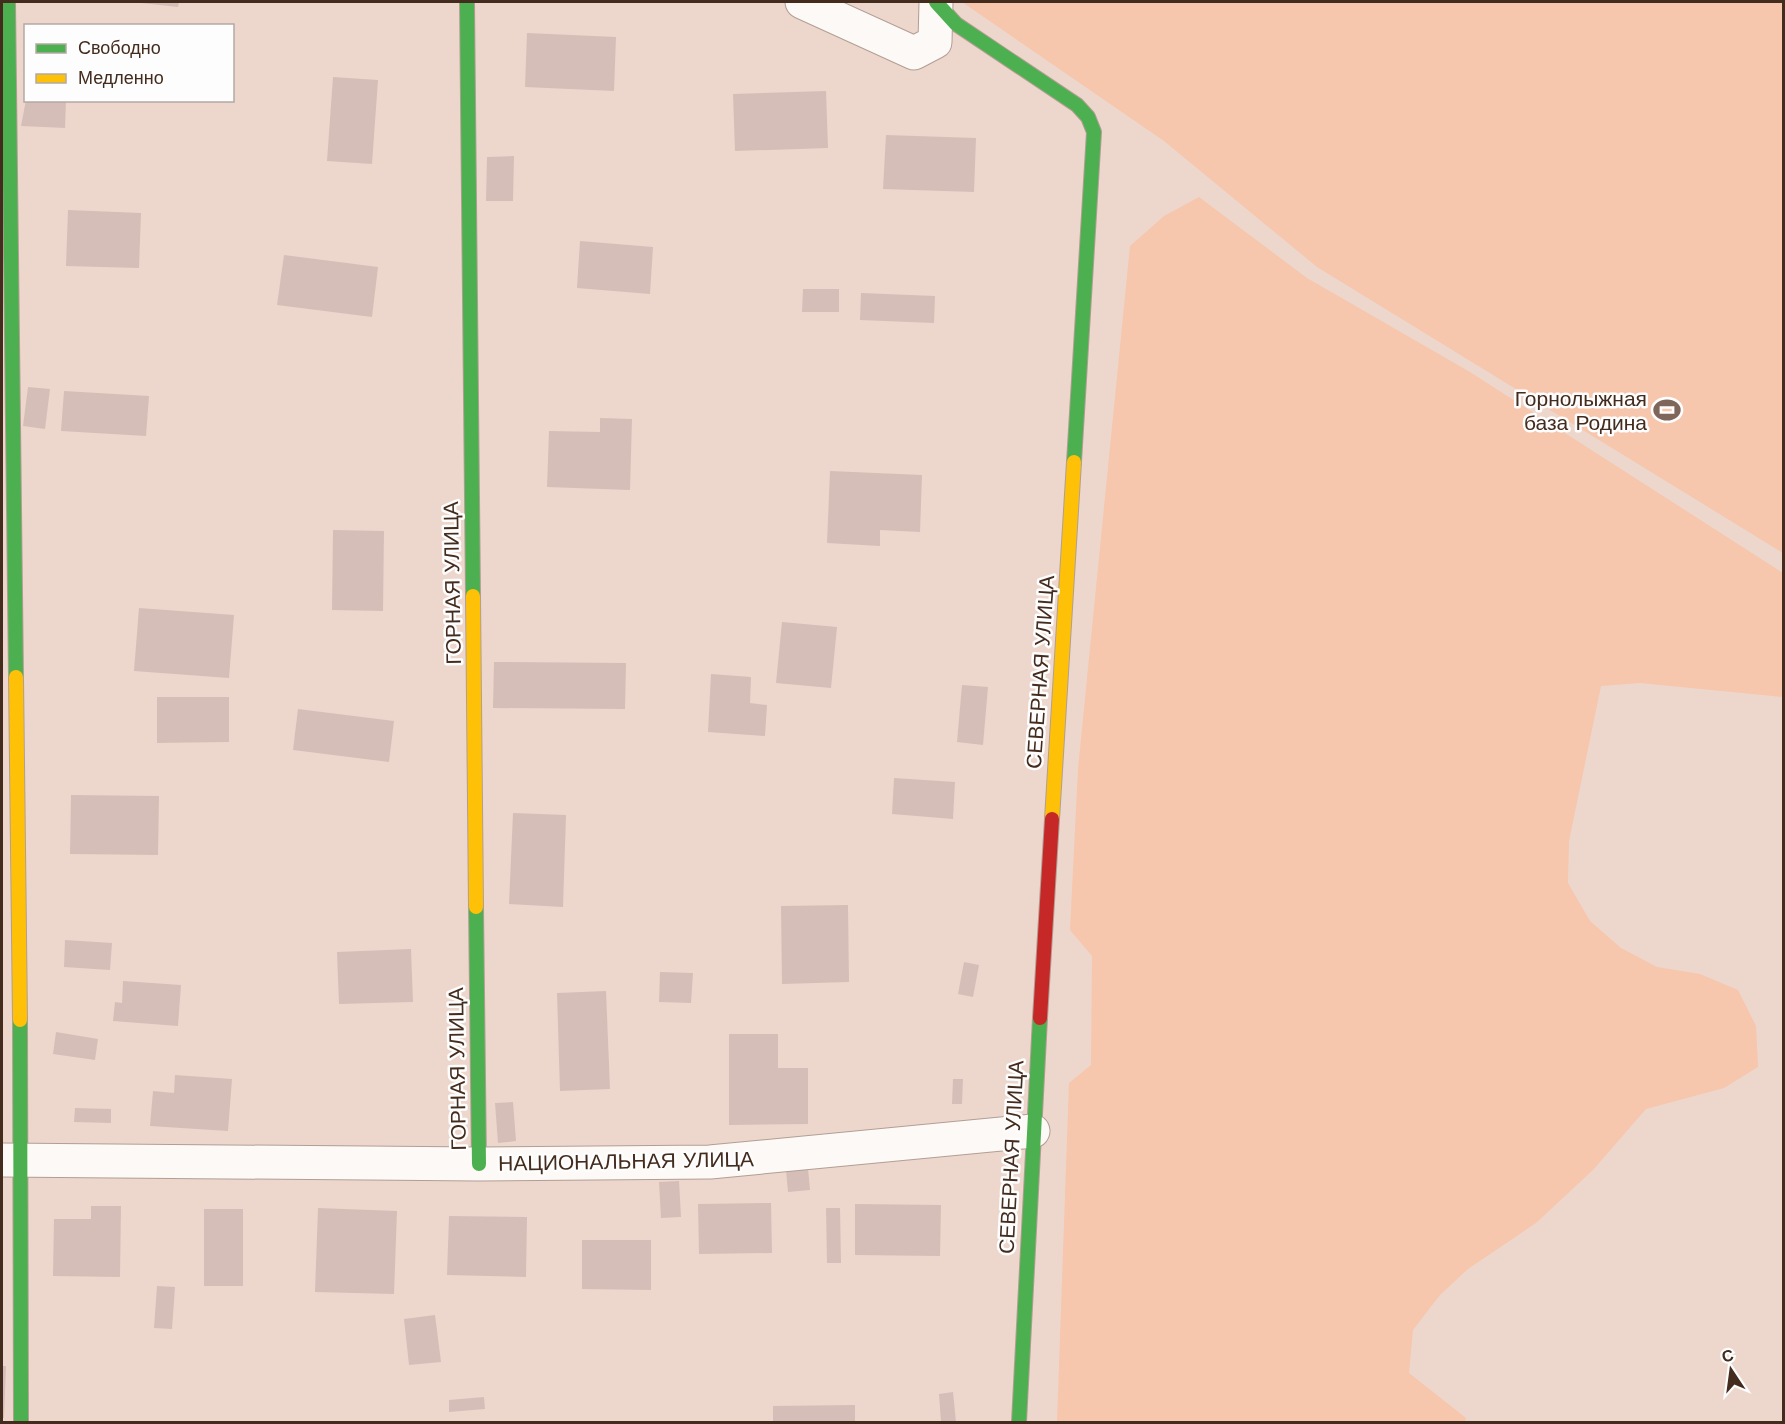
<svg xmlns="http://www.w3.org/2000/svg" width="1785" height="1424" font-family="'Work Sans',sans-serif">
  <rect width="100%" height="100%" fill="#edd7cc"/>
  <g fill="#f6c6ad">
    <path d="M962 2H1783V553L1317 267 1164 141Z"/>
    <path d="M1199 197 1307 278 1470 372 1783 573V697L1640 683 1601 686 1569 841 1568 883 1590 921 1621 948 1657 967 1700 974 1738 990 1756 1026 1758 1067 1724 1088 1646 1109 1593 1170 1536 1223 1468 1269 1440 1295 1413 1330 1409 1373 1466 1418 1465 1422H1057L1069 1083 1091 1065 1092 956 1070 930 1078 769 1130 246 1164 216Z"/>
  </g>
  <g fill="#d5beb7">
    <path d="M132 2H179L178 7Z"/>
    <path d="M527 33 616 37 614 91 525 87Z"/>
    <path d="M333 77 378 80 372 164 327 161Z"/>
    <path d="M826 91 828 148 735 151 733 94Z"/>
    <path d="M26 100H66L65 128 21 126Z"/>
    <path d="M886 135 976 138 974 192 883 189Z"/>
    <path d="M514 156 513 201H486L487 157Z"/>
    <path d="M68 210 141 213 139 268 66 266Z"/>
    <path d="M580 241 653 247 650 294 577 288Z"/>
    <path d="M284 255 378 267 372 317 277 305Z"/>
    <path d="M803 289H839V312H802Z"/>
    <path d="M861 293 935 296 934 323 860 320Z"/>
    <path d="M28 387 50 389 45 429 23 426Z"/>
    <path d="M64 391 149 396 146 436 61 431Z"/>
    <path d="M600 418 632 419 630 490 547 487 549 431 600 432Z"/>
    <path d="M830 471 922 475 920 532 880 530V546L827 543Z"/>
    <path d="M333 530 384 531 383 611 332 610Z"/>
    <path d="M139 608 234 615 229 678 134 671Z"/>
    <path d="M782 622 837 627 831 688 776 683Z"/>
    <path d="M494 662 626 663 625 709 493 708Z"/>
    <path d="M711 674 751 677 750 703 767 705 765 736 708 732Z"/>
    <path d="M962 685 988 687 983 745 957 742Z"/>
    <path d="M157 697H229V742L157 743Z"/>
    <path d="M298 709 394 721 389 762 293 750Z"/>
    <path d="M894 778 955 782 953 819 892 814Z"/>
    <path d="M71 795 159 796 158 855 70 854Z"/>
    <path d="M513 813 566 815 563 907 509 904Z"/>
    <path d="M848 905 849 982 782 984 781 906Z"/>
    <path d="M65 940 112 943 110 970 64 967Z"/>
    <path d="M411 949 413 1002 339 1004 337 952Z"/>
    <path d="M964 962 979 965 973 997 958 994Z"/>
    <path d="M660 972 693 973 691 1003 659 1002Z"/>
    <path d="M123 981 181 985 178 1026 113 1021 115 1002 122 1003Z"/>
    <path d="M606 991 610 1089 560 1091 557 993Z"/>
    <path d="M56 1032 98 1039 95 1060 53 1054Z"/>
    <path d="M729 1034H778V1068H808V1124L729 1125Z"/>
    <path d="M175 1075 232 1079 228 1131 150 1126 153 1091 174 1093Z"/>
    <path d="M953 1079H963L962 1104H952Z"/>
    <path d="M513 1102 516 1141 498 1143 495 1103Z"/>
    <path d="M75 1108 111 1109V1123L74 1122Z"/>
    <path d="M808 1168 810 1190 788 1192 786 1170Z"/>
    <path d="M679 1181 681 1217 661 1218 659 1182Z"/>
    <path d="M771 1203 772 1253 699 1254 698 1204Z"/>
    <path d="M855 1204 941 1205 940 1256 855 1255Z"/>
    <path d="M91 1206H121L120 1277 53 1276 54 1219H91Z"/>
    <path d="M318 1208 397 1211 394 1294 315 1292Z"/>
    <path d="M826 1208H840L841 1263H827Z"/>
    <rect x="204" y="1209" width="39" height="77"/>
    <path d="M449 1216 527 1217 526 1277 447 1275Z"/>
    <path d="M582 1240H651V1290L582 1289Z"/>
    <path d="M157 1286 175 1287 172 1329 154 1328Z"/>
    <path d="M435 1315 441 1362 409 1365 404 1319Z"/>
    <path d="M2 1366H6L4 1418H2Z"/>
    <path d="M953 1392 956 1422H941L939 1394Z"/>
    <path d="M484 1397 485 1409 449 1412V1400Z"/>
    <path d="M855 1405V1422H773V1406Z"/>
  </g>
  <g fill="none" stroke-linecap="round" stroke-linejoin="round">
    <defs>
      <g id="street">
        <path d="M802 2 914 53 935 42 936 2"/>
        <path d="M2 1160 479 1164 710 1162 1033 1131"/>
      </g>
      <g id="fast">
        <path d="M8 2 16 677"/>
        <path d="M467 2 473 596"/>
        <path d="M936 2 956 24 1077 105 1088 117 1094 132 1074 462"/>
        <path d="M476 907 479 1164"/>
        <path d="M20 1020 21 1422"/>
        <path d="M1019 1422 1040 1018"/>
      </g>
      <g id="slow">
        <path d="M473 596 476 907"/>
        <path d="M16 677 20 1020"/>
        <path d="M1052 819 1074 462"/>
      </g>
      <path id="jam" d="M1040 1018 1052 819"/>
    </defs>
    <use href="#street" stroke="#b29e93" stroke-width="35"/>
    <use href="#fast" stroke="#b29e93" stroke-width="16"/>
    <use href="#slow" stroke="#b29e93" stroke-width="16"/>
    <use href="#jam" stroke="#b29e93" stroke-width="16"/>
    <use href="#street" stroke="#fcf9f7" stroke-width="33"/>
    <use href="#fast" stroke="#4caf50" stroke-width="14"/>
    <use href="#slow" stroke="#ffc107" stroke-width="14"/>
    <use href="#jam" stroke="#c62828" stroke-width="14"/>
  </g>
  <defs>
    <symbol id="stadium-bare" viewBox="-9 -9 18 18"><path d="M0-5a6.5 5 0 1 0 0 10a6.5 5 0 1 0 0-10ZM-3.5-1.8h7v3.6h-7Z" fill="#7e675a" stroke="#fdfdfd" stroke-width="2.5" paint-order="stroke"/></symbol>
  </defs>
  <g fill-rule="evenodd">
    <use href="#stadium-bare" x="1648" y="391" width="38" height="38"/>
  </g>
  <g text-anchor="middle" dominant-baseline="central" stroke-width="5" stroke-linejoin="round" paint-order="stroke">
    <g font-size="21" fill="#432b1d" stroke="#fdfdfd" text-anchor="end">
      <text x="1647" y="398">Горнолыжная<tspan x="1647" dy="24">база Родина</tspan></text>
    </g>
    <g font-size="21" fill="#432b1d" stroke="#fdfdfd">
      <text transform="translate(452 583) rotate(-91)">ГОРНАЯ УЛИЦА</text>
      <text transform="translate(1040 672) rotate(-86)">СЕВЕРНАЯ УЛИЦА</text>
      <text transform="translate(457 1069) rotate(-91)">ГОРНАЯ УЛИЦА</text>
      <text transform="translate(1011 1157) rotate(-87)">СЕВЕРНАЯ УЛИЦА</text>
      <text transform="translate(626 1161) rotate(-1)">НАЦИОНАЛЬНАЯ УЛИЦА</text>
    </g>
  </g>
  <rect width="1785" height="1424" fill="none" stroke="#432b1d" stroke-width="6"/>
  <rect x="24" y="24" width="210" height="78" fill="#fdfdfd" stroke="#b3a9a3" stroke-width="1.5"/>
  <rect x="36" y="44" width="30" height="9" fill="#4caf50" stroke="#b3a9a3" stroke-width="1.5"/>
  <text x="78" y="54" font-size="18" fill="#432b1d">Свободно</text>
  <rect x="36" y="74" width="30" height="9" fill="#ffc107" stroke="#b3a9a3" stroke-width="1.5"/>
  <text x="78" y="84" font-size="18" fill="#432b1d">Медленно</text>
  <g transform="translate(1731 1370) rotate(347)" stroke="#fdfdfd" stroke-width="4.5" paint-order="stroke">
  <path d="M0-4.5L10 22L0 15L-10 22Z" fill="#432b1d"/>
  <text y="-9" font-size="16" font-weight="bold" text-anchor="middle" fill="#432b1d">С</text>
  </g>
</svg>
